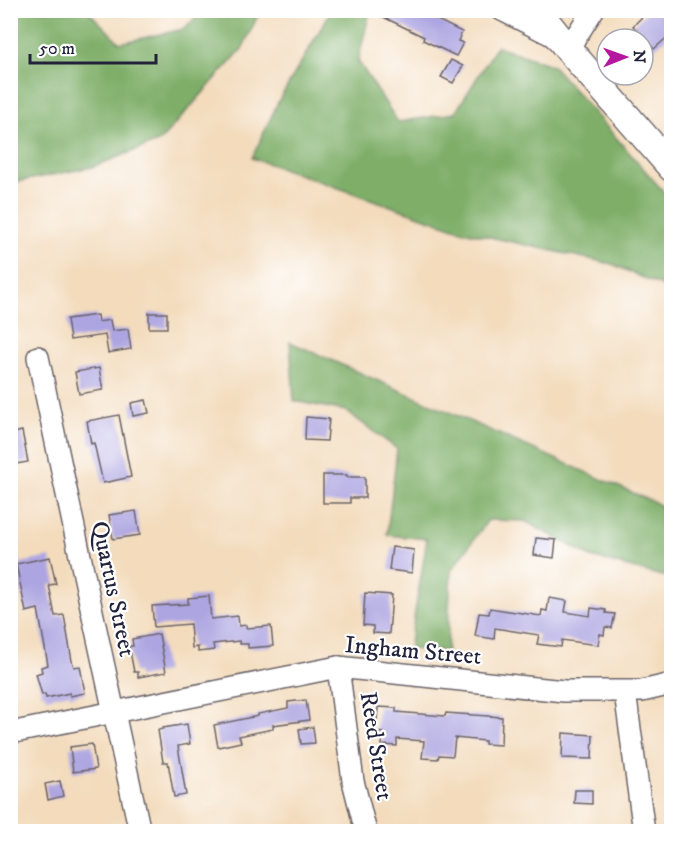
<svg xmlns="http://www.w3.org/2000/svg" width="682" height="842" font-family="'IM FELL DW Pica',serif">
  <rect width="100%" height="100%" fill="#fff"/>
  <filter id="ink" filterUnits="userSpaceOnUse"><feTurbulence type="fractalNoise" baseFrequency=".0167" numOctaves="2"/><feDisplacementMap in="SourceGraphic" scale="12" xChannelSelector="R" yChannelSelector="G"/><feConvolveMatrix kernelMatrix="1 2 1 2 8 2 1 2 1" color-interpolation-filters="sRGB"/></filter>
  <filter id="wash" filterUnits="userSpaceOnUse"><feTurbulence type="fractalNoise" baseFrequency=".008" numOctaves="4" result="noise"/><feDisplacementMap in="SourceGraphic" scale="24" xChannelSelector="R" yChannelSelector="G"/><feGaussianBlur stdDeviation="1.35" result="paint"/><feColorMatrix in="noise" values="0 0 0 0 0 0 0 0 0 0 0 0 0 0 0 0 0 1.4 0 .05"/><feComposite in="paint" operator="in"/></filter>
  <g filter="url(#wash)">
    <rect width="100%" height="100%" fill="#f3dbbc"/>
    <g fill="#7eae68" stroke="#506852" stroke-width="1.5">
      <path d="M11 10 88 11 120 43 184 29 204 11H260L242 49 160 141 92 167 11 183Z"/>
      <path d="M331 11H370L358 61 398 122 455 113 497 46 553 66 671 200V290L612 264 463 231 252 158 278 102Z"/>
      <path d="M290 342 658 504 671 516V576H662L591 557 525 521 488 520 451 571 447 651 409 649 427 539 387 535 397 449 346 411 294 401Z"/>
    </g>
    <g id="blocks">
      <g fill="#ada5e1">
        <path d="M369 10H417L462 32 458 41 463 43 456 56 423 40 424 37Z"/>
        <path d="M649 10H661L672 22V33L654 49 633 26Z"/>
        <path d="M451 60 463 66 453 83 441 77Z"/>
        <rect x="149" y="313" width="18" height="15"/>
        <path d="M97 315 98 322 110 320 112 331 128 329 131 349 108 353 105 335 70 340 67 319Z"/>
        <path d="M99 368 103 390 79 394 75 372Z"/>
        <path d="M146 400 149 413 133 416 131 403Z"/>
        <path d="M119 415 131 477 103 483 94 443 91 444 87 421Z"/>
        <path d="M306 417 329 419 327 441 305 440Z"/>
        <path d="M22 431 28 462 10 465V434Z"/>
        <path d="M323 475H347V477H365V498H350V503H323Z"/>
        <path d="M136 511 140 535 113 539 109 515Z"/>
        <path d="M536 538 556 540 554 558 534 555Z"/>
        <path d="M392 547 414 550 412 573 389 570Z"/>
        <path d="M50 557 56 584 49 585 55 616 64 615 72 661 74 667 80 666 85 693 70 696V693L46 698 45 694 42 695 36 674 42 672 41 667 48 665 38 609 26 612 16 564Z"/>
        <path d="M365 593 392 595 389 634 373 633V626L363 625Z"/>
        <path d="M209 596 211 619 238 616 239 626 246 625V628L271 626 273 646 248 648V644H240L239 641 213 644 214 650 198 652V647L192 648 190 624 154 627 152 606 188 604V598Z"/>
        <path d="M549 598 567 601 565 612 590 616 591 608 606 610V613L615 614 612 628 605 627 604 635 600 634 598 645 562 640 561 647 537 644 539 635 495 628 494 639 475 636 479 613 489 614 490 608 541 616 542 610 547 611Z"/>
        <path d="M159 634 166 672 138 677V672H134L129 646H133L132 639Z"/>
        <path d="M306 700 309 720 273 725V729L239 736 241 742 218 747 214 725 258 716V714L288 708V702Z"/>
        <path d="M378 707 396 708V712L420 714 445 716 446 713 502 717 501 745 485 744V741L455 738 453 756 439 755 438 759 422 758 424 741 397 739V746L382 745 383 733 376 732Z"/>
        <path d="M187 724 190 744 178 746 186 795 174 797 168 762H163L158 730 163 729V728Z"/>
        <path d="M313 727 315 743 301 744 299 729Z"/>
        <path d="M563 733 593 735 592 759 562 758Z"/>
        <path d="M92 744 96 769 73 772 70 747Z"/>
        <path d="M60 781 63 796 48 800 45 784Z"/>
        <path d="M575 790H592V804L574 803Z"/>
      </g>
    </g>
  </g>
  <g filter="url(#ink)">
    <use href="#blocks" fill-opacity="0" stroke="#6b6368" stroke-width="1.5"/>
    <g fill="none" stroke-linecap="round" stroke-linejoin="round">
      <defs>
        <g id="minor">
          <path d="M502 10 558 38"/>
          <path d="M568 49 593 10"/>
          <path d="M38 357 83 570 140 832"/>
          <path d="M338 667 353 781 366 832"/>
          <path d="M625 692 644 832"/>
          <path d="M10 733 338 667 564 691H642L672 684"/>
        </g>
        <path id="major" d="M537 10 568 49 672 168"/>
      </defs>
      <use href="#minor" stroke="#6b6368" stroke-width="24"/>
      <use href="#major" stroke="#6b6368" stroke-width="30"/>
      <use href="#minor" stroke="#fff" stroke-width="21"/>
      <use href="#major" stroke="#fff" stroke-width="27"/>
    </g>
  </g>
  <g text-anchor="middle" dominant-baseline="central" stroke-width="4.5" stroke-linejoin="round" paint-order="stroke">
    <g font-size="24" fill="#22223b" stroke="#fff">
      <text transform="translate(113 589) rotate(78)">Quartus Street</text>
      <text transform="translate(413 651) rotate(5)">Ingham Street</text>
      <text transform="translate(376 746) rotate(81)">Reed Street</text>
    </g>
  </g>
  <rect width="682" height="842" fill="none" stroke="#fff" stroke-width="36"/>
  <g transform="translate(625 57) rotate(89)"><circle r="28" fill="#ffffff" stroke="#a7a7b1" stroke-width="1.5"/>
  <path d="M0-4.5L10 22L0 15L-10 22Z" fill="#b5179e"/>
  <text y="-9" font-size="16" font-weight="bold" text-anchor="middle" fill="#22223b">N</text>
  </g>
  <path d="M30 54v9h126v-9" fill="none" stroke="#22223b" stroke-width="3"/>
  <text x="39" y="54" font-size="18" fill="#22223b" stroke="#ffffff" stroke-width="4.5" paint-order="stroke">50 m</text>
</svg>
